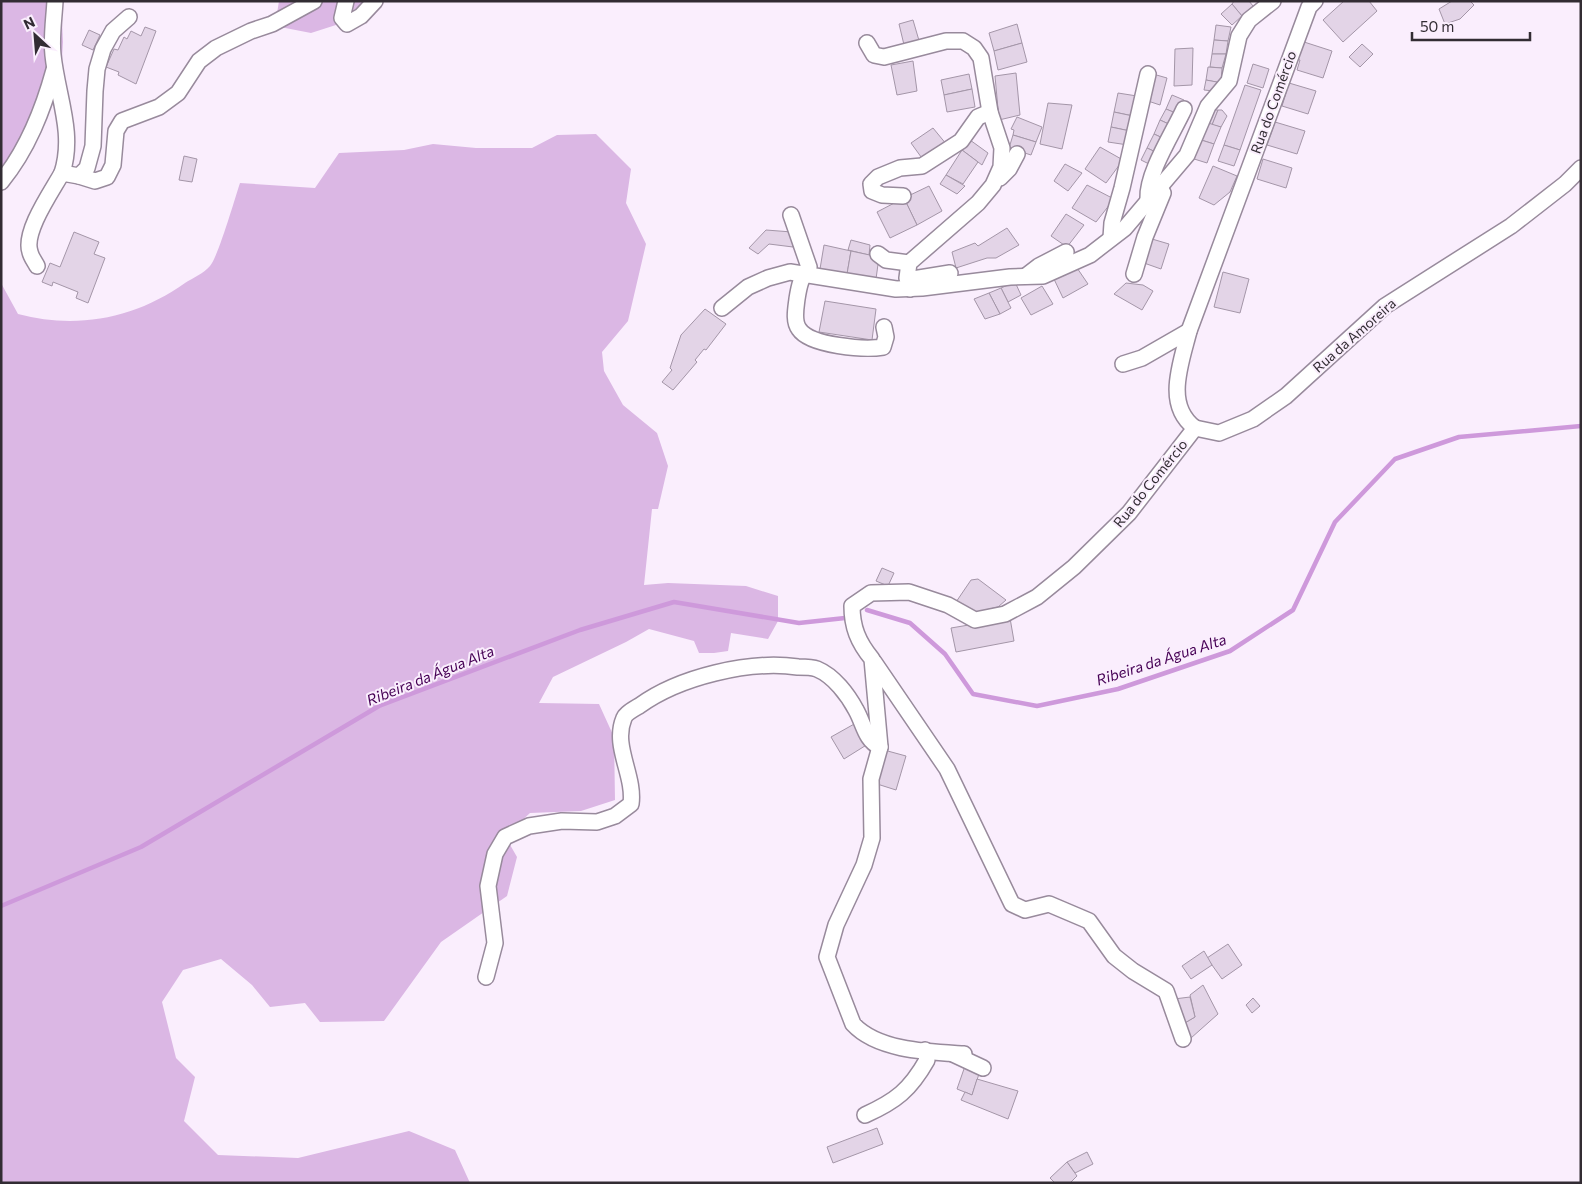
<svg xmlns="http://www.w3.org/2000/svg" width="1582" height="1184" font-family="Commissioner,sans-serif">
  <rect width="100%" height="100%" fill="#faeefd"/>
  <g fill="#dbb7e4">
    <path d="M1 1H61L63 42 60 92 1 172Z"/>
    <path d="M279 1H364L339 24 311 33 275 26Z"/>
    <path d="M596 134 631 169 626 203 646 244 628 321 602 352 604 371 623 405 657 433 668 466 658 509H652L644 585 668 583 746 586 778 596V621L768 639 731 633 728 651 714 653H699L694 641 649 629 626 642 553 677 539 703 599 704 614 737 615 800 581 811 530 813 505 836 517 857 507 896 441 942 384 1021 320 1022 305 1003 270 1007 252 985 221 959 183 970 162 1002 176 1058 195 1077 184 1121 218 1155 298 1158 409 1131 455 1150 470 1183H1V283L18 314C77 330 136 318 185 283 193 278 204 273 210 266 218 257 235 198 240 183L315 188 339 153 404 150 433 144 476 148H532L557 135Z"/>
  </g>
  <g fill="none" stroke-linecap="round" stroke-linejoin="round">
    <g stroke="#ce99db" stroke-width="4.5">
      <path d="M867 610 910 623 945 654 973 694 1037 706 1118 689 1230 651 1293 610 1335 522 1395 459 1459 437 1581 426"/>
      <path d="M1 906 141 847 379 706 580 630 674 602 799 623 845 618"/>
    </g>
  </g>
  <g fill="#e3d4e7" stroke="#a496a8">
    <path d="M1234 1H1249L1253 6 1242 16 1232 4Z"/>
    <path d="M1344 1H1369L1377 11 1343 42 1323 20Z"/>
    <path d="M1452 1H1470L1474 5 1460 19 1445 24 1439 9Z"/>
    <path d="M1232 4 1242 16 1232 25 1221 14Z"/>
    <path d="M913 20 920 44 905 49 899 24Z"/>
    <path d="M1017 24 1022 43 994 51 989 33Z"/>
    <path d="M1216 25 1231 27 1228 41 1214 40Z"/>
    <path d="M145 27 156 31 136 84 118 75 119 72 106 67 114 49 118 50 124 37 127 39 131 31 141 36Z"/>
    <path d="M89 30 100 35 93 50 82 45Z"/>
    <path d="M1214 40 1228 41 1226 54H1212Z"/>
    <path d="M1301 41 1332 51 1323 78 1297 70 1300 60 1295 58Z"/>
    <path d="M1022 43 1027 62 998 70 994 51Z"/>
    <path d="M1362 44 1373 54 1360 67 1349 57Z"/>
    <path d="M1193 48 1192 85 1174 86 1175 49Z"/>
    <path d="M1212 54H1226L1222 68 1210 67Z"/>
    <path d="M913 61 917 91 897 95 891 65Z"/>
    <path d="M1253 64 1269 69 1263 88 1247 83Z"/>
    <path d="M1208 67 1222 68 1221 83 1206 80Z"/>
    <path d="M1016 73 1020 115 999 120 995 76Z"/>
    <path d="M969 74 972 89 944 95 941 80Z"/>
    <path d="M1153 74 1167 78 1160 105 1145 100Z"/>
    <path d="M1206 80 1217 82 1214 91 1204 90Z"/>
    <path d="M1289 83 1316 91 1308 114 1282 106Z"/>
    <path d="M1245 85 1261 90 1240 150 1224 145Z"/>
    <path d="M972 89 975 107 947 112 944 95Z"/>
    <path d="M1118 93 1137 96 1133 116 1114 112Z"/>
    <path d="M1172 95 1184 100 1178 114 1166 109Z"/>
    <path d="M1048 103 1072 105 1062 149 1040 144Z"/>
    <path d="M1166 109 1178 114 1173 126 1160 120Z"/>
    <path d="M1213 110H1218L1212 125 1205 122Z"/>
    <path d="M1218 110H1222L1227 116 1221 127 1212 125Z"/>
    <path d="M1114 112 1133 116 1130 131 1111 127Z"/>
    <path d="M1017 117 1042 127 1036 142 1013 135 1014 130 1011 129Z"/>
    <path d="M1160 120 1173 126 1167 140 1154 134Z"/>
    <path d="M1205 122 1221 127 1214 144 1198 139Z"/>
    <path d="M1275 122 1305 131 1297 154 1267 145Z"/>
    <path d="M1111 127 1130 131 1128 145 1108 142Z"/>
    <path d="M933 128 947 145 924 161 911 143Z"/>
    <path d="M1154 134 1167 140 1160 154 1147 148Z"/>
    <path d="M1013 135 1036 142 1031 155 1009 148Z"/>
    <path d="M1198 139 1214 144 1207 163 1191 158Z"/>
    <path d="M970 140 988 153 982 165 962 150Z"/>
    <path d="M1224 145 1240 150 1234 166 1218 161Z"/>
    <path d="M1100 147 1123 160 1106 183 1085 169Z"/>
    <path d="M1147 148 1160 154 1153 166 1141 160Z"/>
    <path d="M962 150 978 162 963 184 946 175Z"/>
    <path d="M184 156 197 159 192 182 179 180Z"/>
    <path d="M1263 159 1292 168 1286 188 1257 179Z"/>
    <path d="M1065 164 1082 173 1068 191 1054 181Z"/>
    <path d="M1213 166 1237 176 1230 192 1214 205 1199 198Z"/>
    <path d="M946 175 965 186 957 194 940 184Z"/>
    <path d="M1087 185 1114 199 1096 222 1072 208Z"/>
    <path d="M929 186 942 211 917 225 904 198Z"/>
    <path d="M904 198 917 225 890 238 877 212Z"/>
    <path d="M1066 214 1084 225 1067 247 1051 236Z"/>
    <path d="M1007 228 1019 245 996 258H987L956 268 952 252 975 243 978 246Z"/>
    <path d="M766 230 792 232 793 247 769 244 758 254 749 248Z"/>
    <path d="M74 232 99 242 94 254 105 258 88 303 76 298 78 292 53 282 52 286 42 282 50 263 60 267Z"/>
    <path d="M1152 239 1169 244 1161 269 1144 263Z"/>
    <path d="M851 240 870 245 869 255 848 250Z"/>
    <path d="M824 245 851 251 847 274 820 269Z"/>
    <path d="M851 251 879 257 876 279 847 274Z"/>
    <path d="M1075 265 1088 284 1063 298 1053 277Z"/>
    <path d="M1223 272 1249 279 1240 313 1214 307Z"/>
    <path d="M1015 282 1021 295 1008 302 1001 288Z"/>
    <path d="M1126 283 1143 285 1153 291 1142 310 1114 294Z"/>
    <path d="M1042 286 1053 304 1031 315 1021 298Z"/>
    <path d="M1001 288 1011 308 1000 314 989 293Z"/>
    <path d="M989 293 1000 314 985 319 974 299Z"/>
    <path d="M825 301 876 309 872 340 819 332Z"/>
    <path d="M705 309 726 324 706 350 704 349 695 360 697 362 673 390 662 382 672 370 670 368 681 335Z"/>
    <path d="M882 568 894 573 888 586 876 581Z"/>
    <path d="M978 579 1006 600 998 607 968 614 954 605 971 580Z"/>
    <path d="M1010 618 1014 641 956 652 951 628Z"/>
    <path d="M856 723 868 744 844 759 831 737Z"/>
    <path d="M884 750 906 756 896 790 874 783Z"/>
    <path d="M1228 944 1242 965 1222 979 1207 958Z"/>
    <path d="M1204 951 1212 965 1191 979 1182 966Z"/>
    <path d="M1203 985 1218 1014 1191 1038 1183 1024 1195 1017 1190 995Z"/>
    <path d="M1190 997 1195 1017 1183 1024 1174 999Z"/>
    <path d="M1253 998 1260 1006 1252 1013 1246 1005Z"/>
    <path d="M965 1066 980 1071 972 1095 957 1089Z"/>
    <path d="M977 1079 1018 1091 1008 1119 961 1100 965 1092 972 1095Z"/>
    <path d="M877 1128 883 1144 833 1163 827 1147Z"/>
    <path d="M1087 1152 1093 1164 1075 1173 1067 1162Z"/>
    <path d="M1067 1162 1077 1176 1070 1183H1055L1050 1178Z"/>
  </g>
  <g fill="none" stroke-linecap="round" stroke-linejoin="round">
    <defs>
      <g id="minor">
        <path d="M55 1C54 19 51 38 53 55 57 95 75 133 62 173L79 176 87 168 93 146 95 91 97 69 103 49 113 31 129 17"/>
        <path d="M346 1 342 18 347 24 361 16 375 1"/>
        <path d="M867 43 874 55 884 57 946 41H963L974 48 981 58 990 112 1002 148 1001 167 993 185 978 203 909 263 907 278 910 289"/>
        <path d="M79 176 95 181 107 177 113 165 116 131 122 121 159 107 178 93 199 61 216 48 251 31 272 24 314 1"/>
        <path d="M1000 178 1009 169 1017 154"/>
        <path d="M1 182C28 149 43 110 54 70"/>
        <path d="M903 196 882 195 872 191 871 184 878 177 900 168 922 166 961 141 978 117 990 112"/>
        <path d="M1148 198C1147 173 1173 133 1184 109"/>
        <path d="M791 215 809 267C801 277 799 286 797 299 796 308 793 321 799 329 810 346 865 350 883 347L886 337 884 327"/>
        <path d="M1111 238 1112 223 1122 188 1148 74"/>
        <path d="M878 254 886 260 909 263"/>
        <path d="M37 266C35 262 31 257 30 252 23 232 52 191 62 173"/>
        <path d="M1134 274 1145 237 1163 193 1159 186"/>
        <path d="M1026 276 1039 266 1066 252"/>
        <path d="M913 279 950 273"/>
        <path d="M722 308 748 287 768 278 790 272 896 289 922 288 1010 277 1043 276 1090 255 1125 228 1187 155 1208 106 1229 81 1239 36 1249 20 1273 1"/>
        <path d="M1123 364 1142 358 1189 331"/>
        <path d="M1195 428 1219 433 1253 419 1286 396 1385 306 1511 226 1565 184 1581 168"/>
        <path d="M874 662 947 769 1012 904 1025 910 1049 904 1089 921 1114 956 1133 971 1166 991 1183 1039"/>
        <path d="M486 977 495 943 488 886 495 854 505 837 529 826 562 821 597 822 615 816 631 804C635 775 612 746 624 718 626 713 634 709 639 706 679 677 749 660 798 667 804 667 812 667 817 669 834 676 848 695 856 710 864 724 865 740 880 747"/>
        <path d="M953 1054 983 1068"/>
        <path d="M964 1054C929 1052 878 1051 853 1024L827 957 836 925 864 865 872 838 871 779 880 747 872 659C858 642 852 627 852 606L871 593 909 592 948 605 975 620 1005 614 1037 597 1074 567 1129 513 1195 428C1164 405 1181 363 1189 331L1309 7 1315 1"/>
        <path d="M865 1115C896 1101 910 1090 927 1060L925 1050"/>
      </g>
    </defs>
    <use href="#minor" stroke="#988a9c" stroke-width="18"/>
    <use href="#minor" stroke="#fff" stroke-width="15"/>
  </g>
  <g text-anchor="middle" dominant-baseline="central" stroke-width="4" stroke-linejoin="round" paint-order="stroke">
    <g font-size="14" fill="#322c33" stroke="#faeefd">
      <text transform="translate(1273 102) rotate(-70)">Rua do Comércio</text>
      <text transform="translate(1354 335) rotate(-41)">Rua da Amoreira</text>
      <text transform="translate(1150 483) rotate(-51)">Rua do Comércio</text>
    </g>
    <g font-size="15" font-style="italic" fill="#460055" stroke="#faeefd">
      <text transform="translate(1161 659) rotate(-18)">Ribeira da Água Alta</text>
      <text transform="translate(430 675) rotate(-22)">Ribeira da Água Alta</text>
    </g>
  </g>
  <rect width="1582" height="1184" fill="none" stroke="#322c33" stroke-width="5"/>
  <g transform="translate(35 35) rotate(334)" stroke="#faeefd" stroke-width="4" paint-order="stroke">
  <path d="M0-4L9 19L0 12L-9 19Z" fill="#322c33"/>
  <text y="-8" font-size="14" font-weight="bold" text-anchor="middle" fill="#322c33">N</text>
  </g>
  <path d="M1412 32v8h118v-8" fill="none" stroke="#322c33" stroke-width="2.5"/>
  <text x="1420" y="32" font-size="15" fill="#322c33" stroke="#faeefd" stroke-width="4" paint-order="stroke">50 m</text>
</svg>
